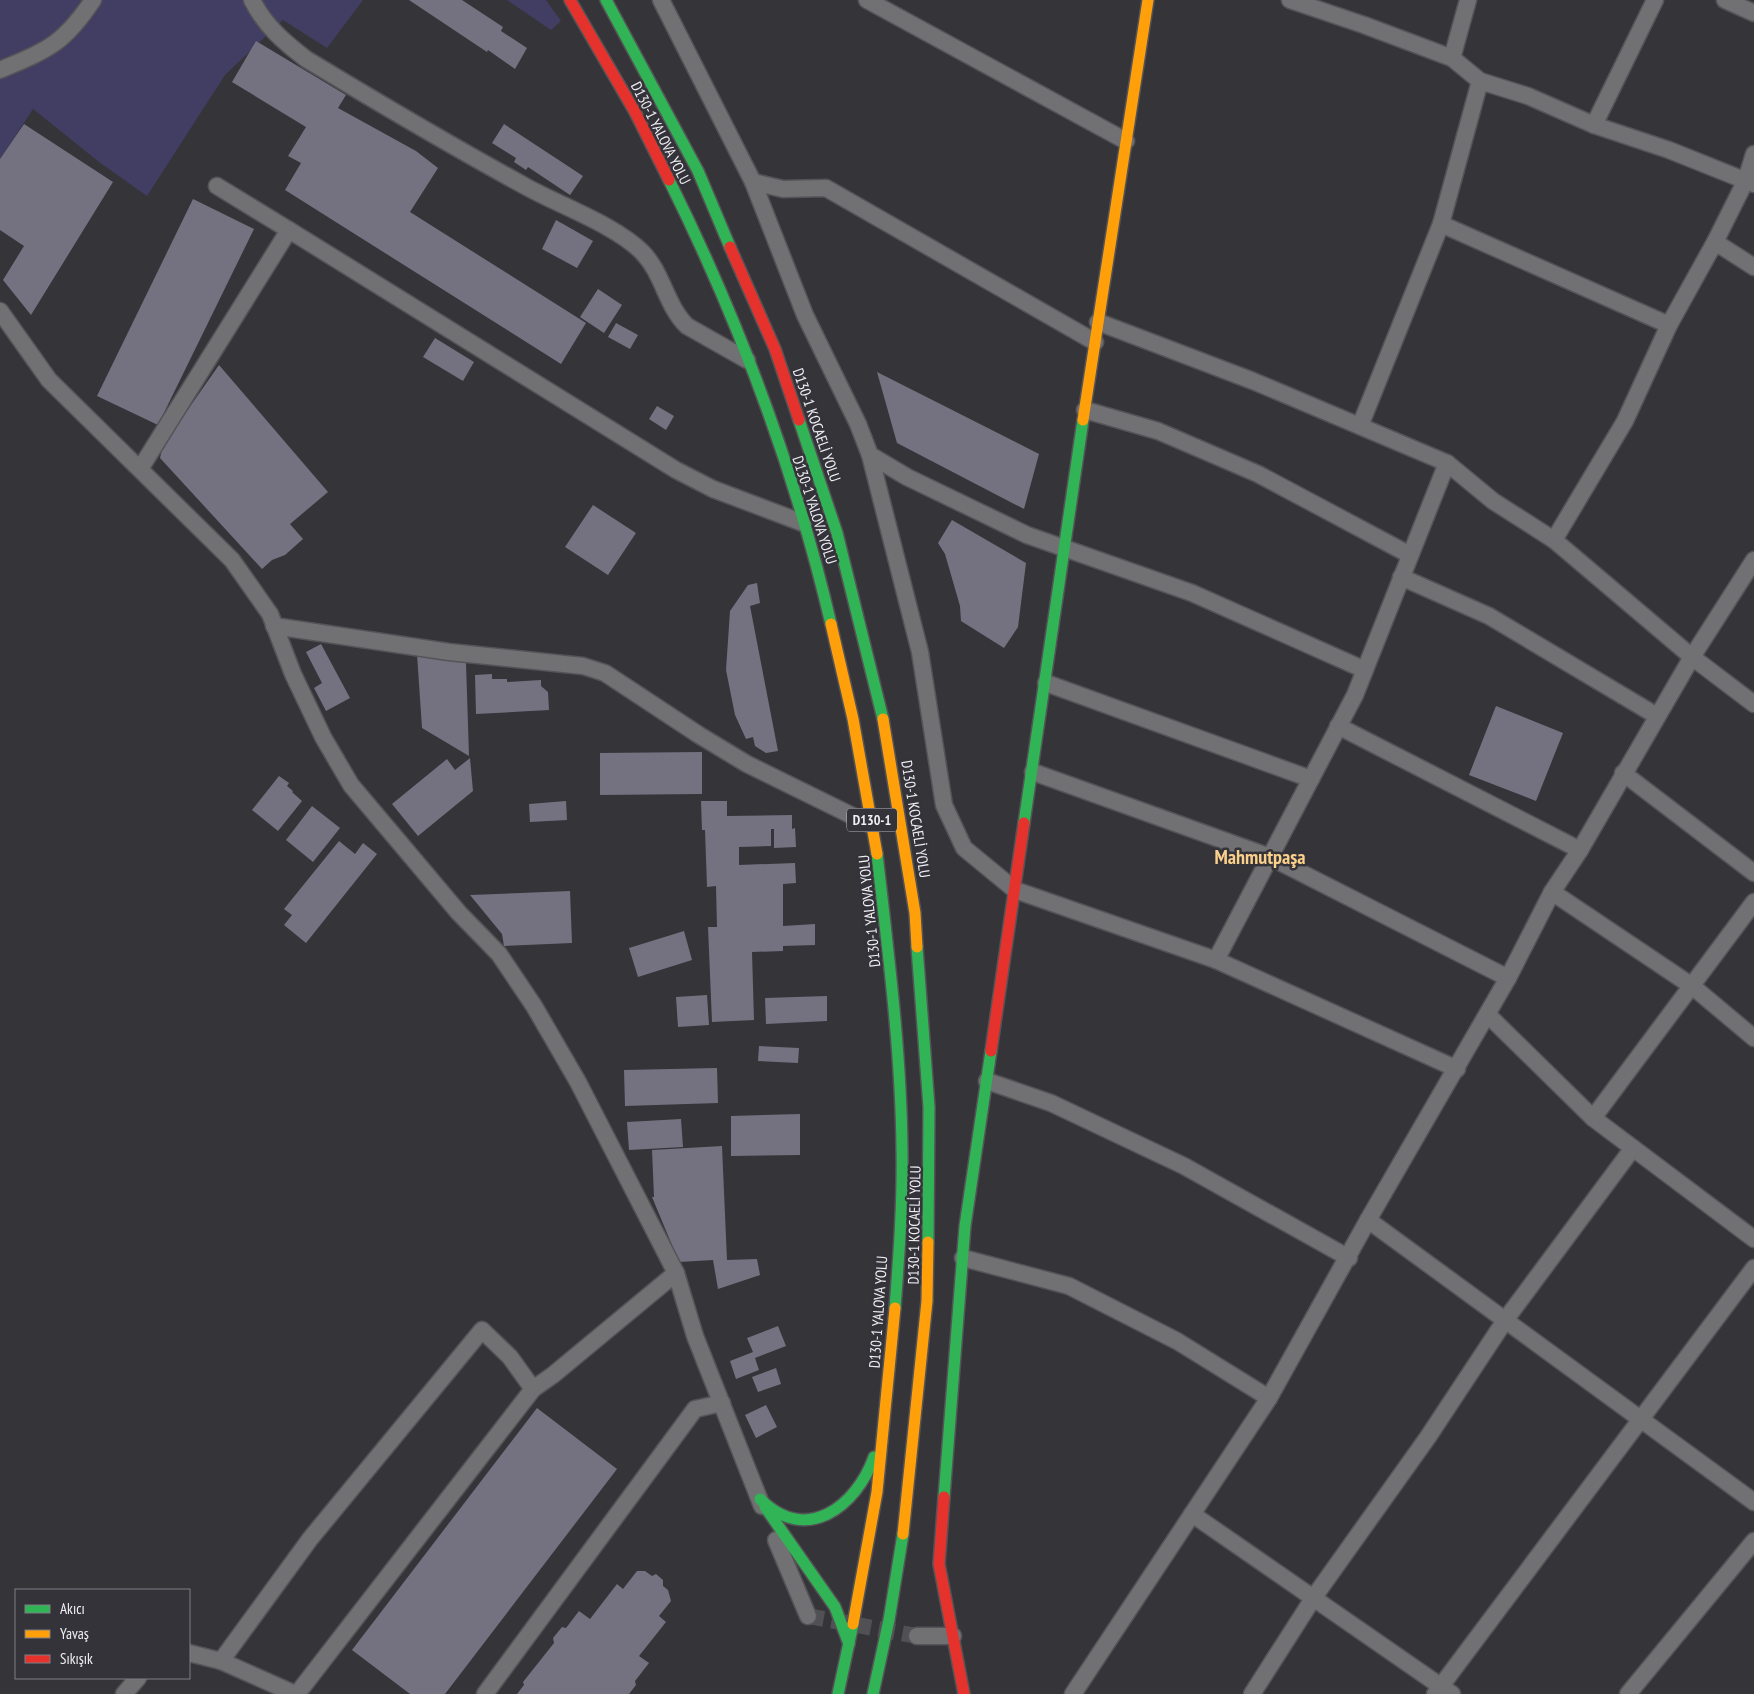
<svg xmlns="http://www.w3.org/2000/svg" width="1754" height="1694" font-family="'PT Sans Narrow',sans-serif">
  <rect width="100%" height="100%" fill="#353439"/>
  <g fill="#423d62">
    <path d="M0 0H363L327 48 283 20 225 75 147 196 99 162 33 109 0 159Z"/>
    <path d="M507 0H546L561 21 551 30Z"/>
  </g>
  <g fill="#747280">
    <path d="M409 0H462L503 27 501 31 527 48 515 69 488 50 487 52Z"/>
    <path d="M256 41 346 95 338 108 416 151 438 168 410 212 586 323 561 364 285 190 301 163 288 156 306 127 232 82Z"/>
    <path d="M24 124 113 182 31 315 3 280 24 246 0 230V159Z"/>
    <path d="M504 124 583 176 570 195 528 167 526 170 514 162 516 158 492 143Z"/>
    <path d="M193 199 254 229 158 425 97 396Z"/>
    <path d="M556 220 593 241 577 268 542 249Z"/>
    <path d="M598 289 622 305 604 333 580 317Z"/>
    <path d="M616 323 638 335 630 349 608 337Z"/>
    <path d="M435 338 474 362 463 381 423 357Z"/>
    <path d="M219 365 328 492 290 524 303 539 285 555 272 560 262 569 160 458 163 445Z"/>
    <path d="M877 372 1039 454 1024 509 897 443Z"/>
    <path d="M657 406 674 416 666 430 649 419Z"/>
    <path d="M593 505 636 533 608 575 565 547Z"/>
    <path d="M952 520 1026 563 1018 627 1004 648 961 621 960 606 945 554 938 543Z"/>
    <path d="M757 583 760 603 750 606 778 751 766 753 755 746 753 737 746 739 735 715 726 670 730 611 748 585Z"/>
    <path d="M321 644 350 698 326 711 314 688 322 683 306 652Z"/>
    <path d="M417 654 466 663 469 756 422 728Z"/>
    <path d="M492 674V679H507V682L541 680V686L548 692 549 710 476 714 475 675Z"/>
    <path d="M1496 706 1563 733 1536 801 1469 775Z"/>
    <path d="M702 752V794L600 795V753Z"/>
    <path d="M470 758 473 791 418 836 392 804 447 759 455 770Z"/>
    <path d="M279 776 289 783 287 786 293 791 292 792 302 801 278 831 252 810Z"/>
    <path d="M566 801 567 820 530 822 529 804Z"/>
    <path d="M701 801H727V816L792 815V829L795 828 796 847 774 848V829H771V846L739 847V865L795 863 796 883 783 884V926L815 924V945L783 946V951L752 952 754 1020 712 1022 708 927H717L716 886 707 887 705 830H702Z"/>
    <path d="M312 806 340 828 313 862 286 840Z"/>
    <path d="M339 841 355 854 363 843 377 854 306 943 284 925 292 915 284 909Z"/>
    <path d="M570 891 572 943 504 946 502 934 470 895Z"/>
    <path d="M684 931 692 960 638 977 629 948Z"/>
    <path d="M707 995 709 1025 678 1027 676 997Z"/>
    <path d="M827 996V1021L766 1024 765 998Z"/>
    <path d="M759 1046 799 1048 798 1063 758 1061Z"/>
    <path d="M717 1068 718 1103 625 1106 624 1070Z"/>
    <path d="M800 1114V1155L731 1156V1116Z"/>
    <path d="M681 1119 683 1147 629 1150 627 1122Z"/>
    <path d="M722 1146 727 1260 757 1259 760 1275 718 1289 713 1260 679 1262 652 1197H654L652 1150Z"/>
    <path d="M778 1326 786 1346 755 1358 759 1370 736 1379 730 1361 753 1352 747 1338Z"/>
    <path d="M776 1368 781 1384 758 1392 752 1377Z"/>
    <path d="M766 1405 777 1427 756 1438 745 1415Z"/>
    <path d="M537 1408 617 1469 445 1694H410L352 1650Z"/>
    <path d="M637 1571H645L652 1576 656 1574 663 1580V1586L668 1590 671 1601 659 1616 666 1622 639 1656 649 1663 635 1681 636 1685 629 1694H517L524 1685 523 1682 554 1643 553 1638 562 1627 566 1628 579 1611 590 1619 617 1584 623 1589Z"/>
  </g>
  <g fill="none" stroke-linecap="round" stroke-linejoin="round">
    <path stroke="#515055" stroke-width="16" stroke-dasharray="16 8" stroke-linecap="butt" d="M808 1616 917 1636"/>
    <defs>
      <g id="street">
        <path d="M252 0C265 26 284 42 306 59 377 102 450 145 523 185 558 205 614 224 642 252 663 273 666 306 687 326L747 360"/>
        <path d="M661 0 753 182 805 315 858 424 870 455 907 477 1027 535 1192 593 1365 670"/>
        <path d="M867 0 1126 141"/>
        <path d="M1290 0 1364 25 1452 58 1480 81 1528 96 1594 125 1669 150 1754 184"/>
        <path d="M1725 0 1754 13"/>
        <path d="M1452 58 1468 0"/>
        <path d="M0 70C47 50 63 45 93 0"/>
        <path d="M1594 125 1655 0"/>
        <path d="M753 182 783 189 826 188 1095 342"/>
        <path d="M217 186 289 230"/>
        <path d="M1441 224 1669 325"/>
        <path d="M1715 242 1754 267"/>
        <path d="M0 311 49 380 232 560 270 614 293 674 323 737 351 785 459 913 499 954 534 1006 578 1082 676 1273 695 1336 762 1506"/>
        <path d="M1098 322 1253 381 1447 463 1493 501 1554 540 1692 657 1754 704"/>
        <path d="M1085 410 1158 431 1258 474 1410 555"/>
        <path d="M1360 426 1441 224 1480 81"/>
        <path d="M870 455 920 652 944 805 964 848 1015 890 1216 960 1457 1069"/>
        <path d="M140 469 289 230 676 470 713 489 803 523"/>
        <path d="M1554 540 1625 421 1669 325 1715 242 1746 180 1754 154"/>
        <path d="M1401 577 1489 616 1657 716"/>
        <path d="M274 626 449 652 583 666 605 673 699 735 747 764 873 826"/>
        <path d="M1046 683 1311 779"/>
        <path d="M1338 726 1580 850"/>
        <path d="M1033 772 1270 857 1508 978"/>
        <path d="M1623 773 1754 873"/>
        <path d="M1552 892 1692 986 1754 1038"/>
        <path d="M1216 960 1355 695 1447 463"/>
        <path d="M1488 1015 1593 1118 1754 1239"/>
        <path d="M987 1081 1051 1103 1184 1166 1349 1258"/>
        <path d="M1593 1118 1754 902"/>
        <path d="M1368 1220 1754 1502"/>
        <path d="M963 1258 1069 1286 1177 1341 1269 1398"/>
        <path d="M1192 1514 1452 1694"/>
        <path d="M776 1540 808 1616"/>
        <path d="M917 1636H953"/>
        <path d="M189 1653 221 1661 295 1694"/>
        <path d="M221 1661 310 1539 482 1330 510 1357 533 1389"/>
        <path d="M124 1694 138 1678"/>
        <path d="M297 1694 533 1389 553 1375 676 1273"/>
        <path d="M485 1694 695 1409 722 1403"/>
        <path d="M1073 1694 1269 1398 1368 1220 1508 978 1552 892 1580 850 1692 657 1754 560"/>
        <path d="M1252 1694 1314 1597 1428 1437 1506 1319 1633 1148"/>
        <path d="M1435 1694 1754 1268"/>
        <path d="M1628 1694 1754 1541"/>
      </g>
      <g id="fast">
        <path d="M606 0 698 171 730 247"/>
        <path d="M669 180C739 321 795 471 831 624"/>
        <path d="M799 420 837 533 883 719"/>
        <path d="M1024 823 1083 420"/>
        <path d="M877 854C888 952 901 1050 902 1149 903 1202 899 1255 895 1308"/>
        <path d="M917 947 929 1107 928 1242"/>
        <path d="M944 1497 965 1226 991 1051"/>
        <path d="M760 1499C806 1545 856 1507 874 1457"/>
        <path d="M765 1507 835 1607 849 1644"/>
        <path d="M838 1694 853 1624"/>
        <path d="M873 1694 889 1620 903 1534"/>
      </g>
      <g id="slow">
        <path d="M1083 420 1148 0"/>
        <path d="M831 624 853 719 877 854"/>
        <path d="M883 719 915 913 917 947"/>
        <path d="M903 1534 927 1301 928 1242"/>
        <path d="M853 1624 877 1492 895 1308"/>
      </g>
      <g id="jam">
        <path d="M570 0 635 112 669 180"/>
        <path d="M730 247 775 349 799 420"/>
        <path d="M991 1051 1024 823"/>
        <path d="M944 1497 939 1564 964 1694"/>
      </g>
    </defs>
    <use href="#street" stroke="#545357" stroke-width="19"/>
    <use href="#fast" stroke="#545357" stroke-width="14"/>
    <use href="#slow" stroke="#545357" stroke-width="14"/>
    <use href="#jam" stroke="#545357" stroke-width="14"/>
    <use href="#street" stroke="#717174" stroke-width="16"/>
    <use href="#fast" stroke="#30b455" stroke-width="11"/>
    <use href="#slow" stroke="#ff9f0a" stroke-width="11"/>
    <use href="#jam" stroke="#e5322d" stroke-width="11"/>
  </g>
  <g text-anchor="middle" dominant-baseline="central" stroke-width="5" stroke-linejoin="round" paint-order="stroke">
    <rect fill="#34333a" stroke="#b8b7bc" stroke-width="1" x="847" y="808.5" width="50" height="23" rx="4"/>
    <g font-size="14" font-weight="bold" fill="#f0eff4">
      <text x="872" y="820">D130-1</text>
    </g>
    <g font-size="15" fill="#f0eff4" stroke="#34333a">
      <text transform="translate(661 133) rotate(63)">D130-1 YALOVA YOLU</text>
      <text transform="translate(817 425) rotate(71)">D130-1 KOCAELİ YOLU</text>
      <text transform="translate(815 510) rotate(72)">D130-1 YALOVA YOLU</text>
      <text transform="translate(916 819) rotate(81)">D130-1 KOCAELİ YOLU</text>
      <text transform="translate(869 911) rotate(-96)">D130-1 YALOVA YOLU</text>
      <text transform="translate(914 1225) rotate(-89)">D130-1 KOCAELİ YOLU</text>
      <text transform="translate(878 1312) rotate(-86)">D130-1 YALOVA YOLU</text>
    </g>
    <g font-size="20" font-weight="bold" fill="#fbd08a" stroke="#34333a">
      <text x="1260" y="857">Mahmutpaşa</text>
    </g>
  </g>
  <rect x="15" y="1589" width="175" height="90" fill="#34333a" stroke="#7f7e84"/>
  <rect x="25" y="1605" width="25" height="8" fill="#30b455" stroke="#7f7e84"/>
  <text x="60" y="1614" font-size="15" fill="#f0eff4">Akıcı</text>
  <rect x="25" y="1630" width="25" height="8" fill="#ff9f0a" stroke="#7f7e84"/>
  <text x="60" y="1639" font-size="15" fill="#f0eff4">Yavaş</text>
  <rect x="25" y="1655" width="25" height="8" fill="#e5322d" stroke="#7f7e84"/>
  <text x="60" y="1664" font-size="15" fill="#f0eff4">Sıkışık</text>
</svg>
